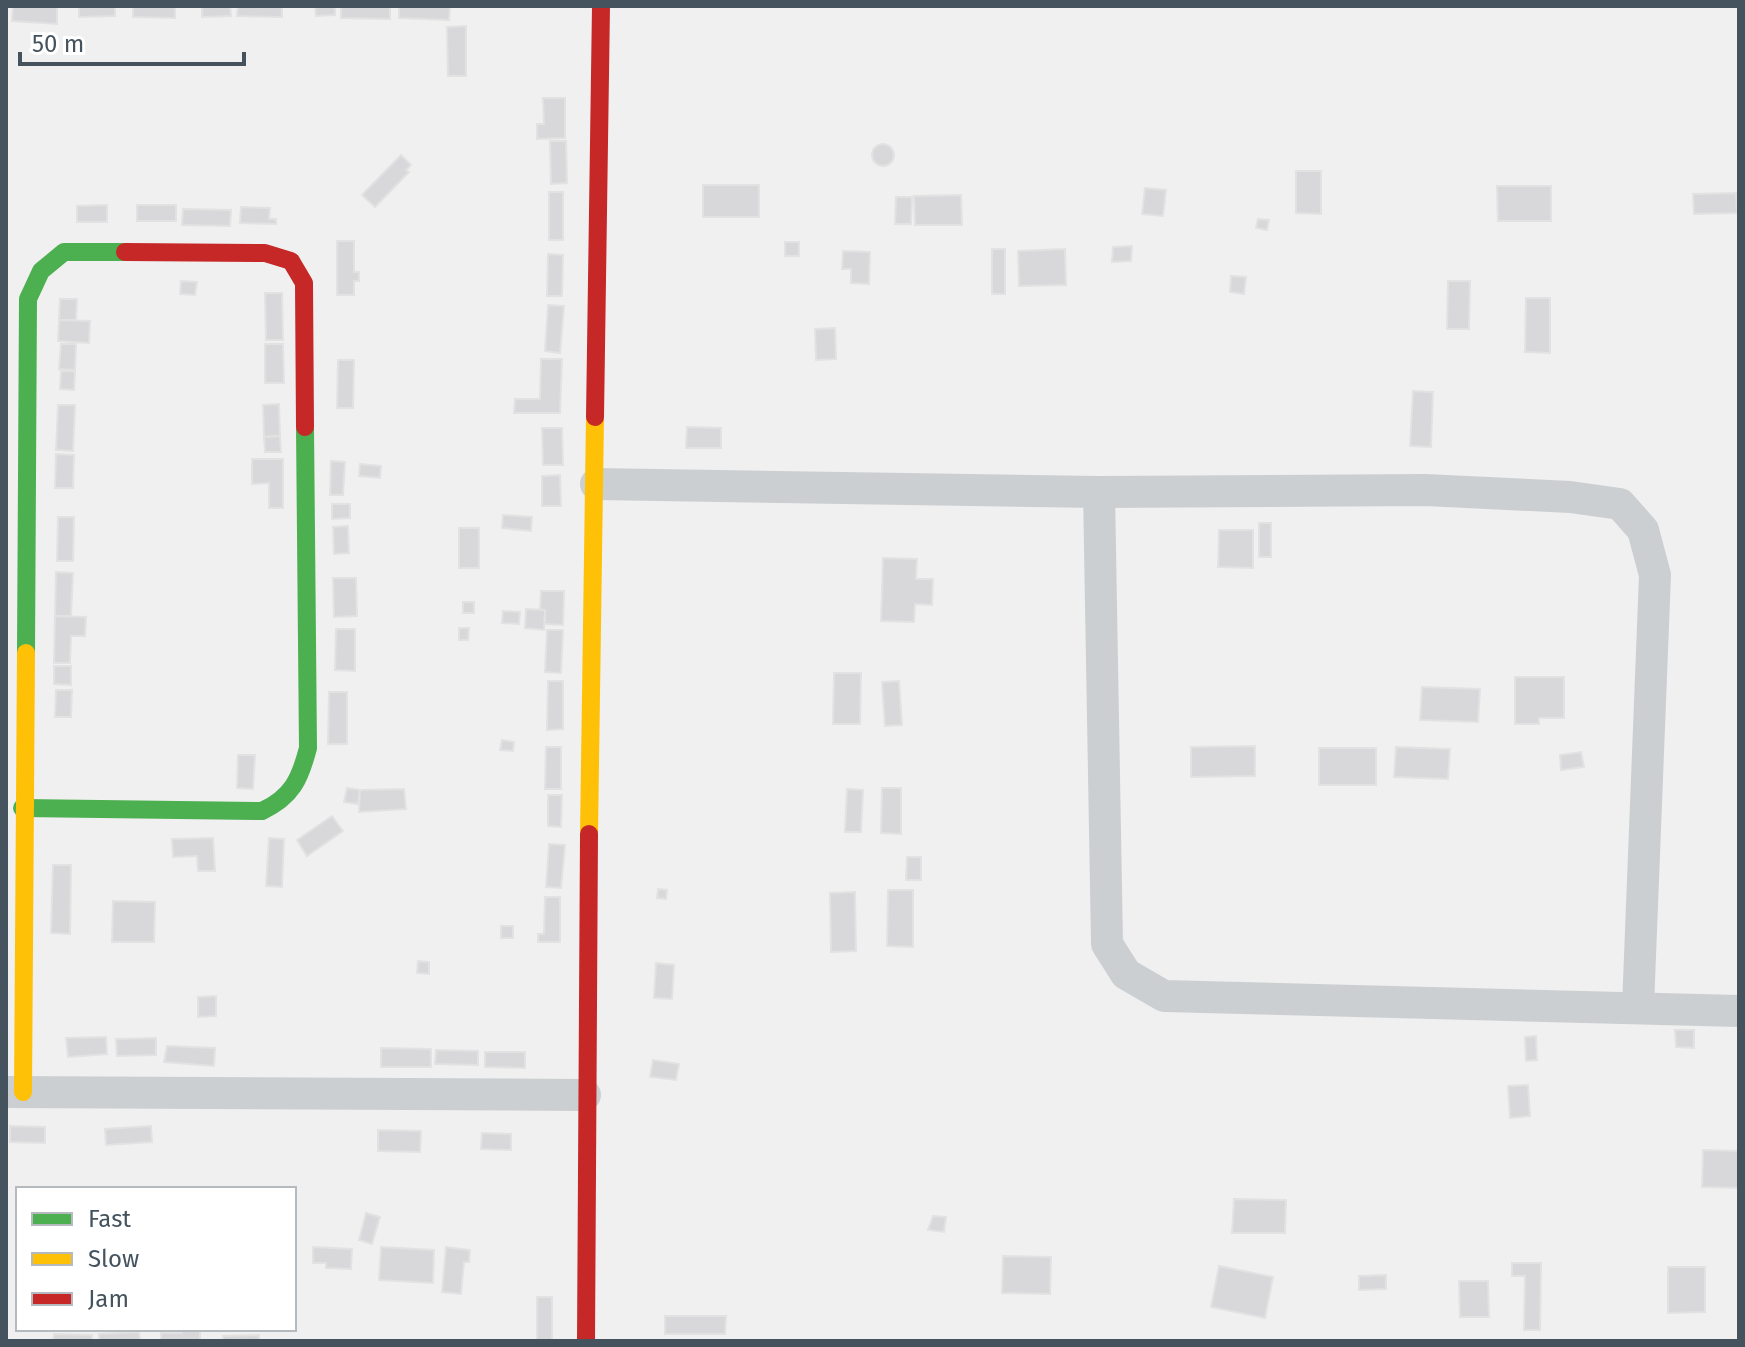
<svg xmlns="http://www.w3.org/2000/svg" width="1745" height="1347" font-family="'Fira Sans',sans-serif">
  <rect width="100%" height="100%" fill="#f1f0f0"/>
  <g fill="#d8d8da" stroke="#e2e2e3" stroke-width="2">
    <path d="M13 6H57V24L12 21Z"/>
    <path d="M79 6H115V16L79 17Z"/>
    <path d="M133 6H175V18L133 17Z"/>
    <path d="M202 6H230L231 16 202 17Z"/>
    <path d="M238 6H282V17L237 16Z"/>
    <path d="M315 6H335V15L316 16Z"/>
    <path d="M341 6H390V19L341 18Z"/>
    <path d="M399 6H450L449 20 399 18Z"/>
    <path d="M466 26V76H448L447 27Z"/>
    <path d="M543 98H565V138L537 139V124H544Z"/>
    <path d="M550 141H566L567 183 551 184Z"/>
    <circle cx="883" cy="155" r="11"/>
    <path d="M401 155 411 165 406 170 409 172 375 207 362 195Z"/>
    <path d="M1296 171H1321V214L1296 213Z"/>
    <rect x="703" y="185" width="56" height="32"/>
    <path d="M1497 186H1551V221H1498Z"/>
    <path d="M1145 188 1166 190 1163 216 1142 214Z"/>
    <rect x="549" y="192" width="14" height="48"/>
    <path d="M1736 193 1737 213 1694 214 1693 194Z"/>
    <path d="M961 195 962 225H915L914 196Z"/>
    <path d="M896 197H912L911 224H895Z"/>
    <path d="M107 205V222H77V206Z"/>
    <rect x="137" y="205" width="39" height="16"/>
    <path d="M241 207 270 208 269 219H276V224L240 223Z"/>
    <path d="M183 209 231 210 230 226 182 225Z"/>
    <path d="M1258 219 1269 220 1267 230 1256 228Z"/>
    <path d="M337 241H354V272H359V281H354V295H337Z"/>
    <rect x="785" y="242" width="14" height="14"/>
    <path d="M1132 246 1131 261 1112 262 1113 247Z"/>
    <rect x="992" y="249" width="13" height="45"/>
    <path d="M1065 249 1066 285 1019 286 1018 251Z"/>
    <path d="M843 251 870 252 869 284 851 283V269H842Z"/>
    <path d="M548 254 563 255 562 296H547Z"/>
    <path d="M1231 276 1246 277 1244 294 1230 292Z"/>
    <path d="M181 281 197 282 195 295 180 294Z"/>
    <path d="M1448 281H1470L1469 329H1447Z"/>
    <path d="M265 293H282L283 340H266Z"/>
    <path d="M1526 298H1550V353L1525 352Z"/>
    <path d="M60 299H77L76 320H59Z"/>
    <path d="M548 305 564 306 560 353 545 351Z"/>
    <path d="M59 320 90 321 89 343 58 341Z"/>
    <path d="M835 328 836 359 816 360 815 329Z"/>
    <path d="M61 344H76L75 370 59 369Z"/>
    <path d="M265 344H283L284 383H265Z"/>
    <path d="M541 359H562L560 413H514L515 399H540Z"/>
    <path d="M338 360H354L353 408H337Z"/>
    <path d="M61 371H75L74 390 60 389Z"/>
    <path d="M1413 391 1433 392 1431 447 1410 446Z"/>
    <path d="M279 404 280 436 264 437 263 405Z"/>
    <path d="M58 405H75L73 451 56 450Z"/>
    <path d="M687 427 721 428V448H686Z"/>
    <path d="M542 428H562L563 465H543Z"/>
    <path d="M280 436 281 452H265L264 437Z"/>
    <path d="M56 454 74 455 73 488H55Z"/>
    <path d="M252 459H283V508H269V483L252 484Z"/>
    <path d="M331 461 345 462 343 495H330Z"/>
    <path d="M360 464 381 466 380 478 359 476Z"/>
    <path d="M560 475 561 506H542V476Z"/>
    <path d="M332 504H350V518L332 519Z"/>
    <path d="M503 515 532 517 531 531 502 528Z"/>
    <path d="M58 517H74L73 561H57Z"/>
    <rect x="1259" y="523" width="12" height="34"/>
    <path d="M348 526 349 553 334 554 333 527Z"/>
    <rect x="459" y="528" width="20" height="40"/>
    <path d="M1219 530H1253V568L1218 567Z"/>
    <path d="M883 558 917 559 916 579H933L932 605 915 604 914 622 881 621Z"/>
    <path d="M56 572 73 573 71 616H55Z"/>
    <path d="M333 578H356L357 616 334 617Z"/>
    <path d="M541 591H564L563 625 545 624V610H540Z"/>
    <rect x="463" y="602" width="11" height="11"/>
    <path d="M526 609 545 610 544 630 525 628Z"/>
    <path d="M503 611 520 612 519 624 502 623Z"/>
    <path d="M55 616 86 617 85 636H71L70 663H54Z"/>
    <path d="M459 628H469L468 640H459Z"/>
    <path d="M336 629H355V671L335 670Z"/>
    <path d="M547 630H563L561 673 545 672Z"/>
    <path d="M54 666H71V685L54 684Z"/>
    <path d="M834 673H861L860 724H833Z"/>
    <path d="M1515 677H1564V718H1539V724H1515Z"/>
    <path d="M548 681H563V729L547 730Z"/>
    <path d="M899 681 902 725 885 726 882 682Z"/>
    <path d="M1422 687 1480 689 1478 722 1420 720Z"/>
    <path d="M56 690H72L71 717H55Z"/>
    <path d="M329 692H347V744H328Z"/>
    <path d="M502 740 514 742 513 751 500 750Z"/>
    <path d="M1255 746V776L1191 777V747Z"/>
    <path d="M546 747H561V789H545Z"/>
    <path d="M1396 747 1450 749 1448 779 1394 777Z"/>
    <rect x="1319" y="748" width="57" height="37"/>
    <path d="M1581 752 1584 767 1561 770 1560 755Z"/>
    <path d="M238 755H255L253 789 237 788Z"/>
    <path d="M347 788 360 790 358 804 344 802Z"/>
    <path d="M882 788H901V834L881 833Z"/>
    <path d="M404 789 406 809 359 812 360 790Z"/>
    <path d="M847 789 863 790 861 832H845Z"/>
    <path d="M548 795H562L561 827 548 826Z"/>
    <path d="M332 816 343 831 307 856 297 840Z"/>
    <path d="M213 838 215 871H198L197 856 173 857 172 839Z"/>
    <path d="M269 838 284 839 282 887 266 886Z"/>
    <path d="M549 844 565 845 561 888 546 887Z"/>
    <path d="M907 857H921V880H906Z"/>
    <path d="M53 865H71L70 934 51 933Z"/>
    <path d="M658 889 667 890 666 899 657 898Z"/>
    <path d="M888 890H913V947L887 946Z"/>
    <path d="M855 892 856 951 831 952 830 893Z"/>
    <path d="M545 897H560V942H538V934H544Z"/>
    <path d="M113 901 155 902 154 942H112Z"/>
    <rect x="501" y="926" width="12" height="12"/>
    <path d="M418 961 429 962V974L417 973Z"/>
    <path d="M656 963 674 965 672 999 654 998Z"/>
    <path d="M216 996V1016L198 1017V997Z"/>
    <path d="M1675 1030H1694V1048L1676 1047Z"/>
    <path d="M1536 1036 1537 1060 1526 1061 1525 1037Z"/>
    <path d="M106 1037 107 1054 68 1057 66 1038Z"/>
    <path d="M156 1038V1055L117 1056 116 1039Z"/>
    <path d="M167 1046 215 1048 214 1066 164 1062Z"/>
    <path d="M381 1048 431 1049V1067H381Z"/>
    <path d="M436 1050 478 1051V1065L435 1064Z"/>
    <path d="M485 1052H525V1068L485 1067Z"/>
    <path d="M653 1060 679 1064 676 1080 650 1077Z"/>
    <path d="M1528 1085 1530 1116 1510 1118 1508 1086Z"/>
    <path d="M10 1126 45 1127V1143L10 1142Z"/>
    <path d="M151 1126 152 1142 106 1145 105 1129Z"/>
    <path d="M378 1130 421 1131 420 1152 378 1151Z"/>
    <path d="M482 1133 511 1134V1150L481 1149Z"/>
    <path d="M1703 1150 1739 1151V1188L1702 1187Z"/>
    <path d="M1234 1199 1286 1200 1285 1233H1232Z"/>
    <path d="M366 1213 380 1217 372 1244 359 1240Z"/>
    <path d="M933 1216 946 1217 944 1232 928 1230Z"/>
    <path d="M313 1247 352 1249 351 1269 326 1268V1263H313Z"/>
    <path d="M381 1247 434 1250 433 1283 379 1280Z"/>
    <path d="M446 1247 470 1250 469 1262H464L461 1294 442 1292Z"/>
    <path d="M1003 1256 1051 1257 1050 1294 1002 1293Z"/>
    <path d="M1512 1263H1541L1540 1330H1524L1525 1276H1512Z"/>
    <path d="M1219 1266 1273 1277 1265 1318 1211 1307Z"/>
    <path d="M1668 1267H1705V1312L1668 1313Z"/>
    <path d="M1386 1275V1289L1359 1290V1276Z"/>
    <path d="M1459 1281H1488L1489 1317H1460Z"/>
    <rect x="537" y="1297" width="15" height="44"/>
    <path d="M665 1316H726L725 1334H665Z"/>
    <path d="M182 1329H200V1341H161V1333H182Z"/>
    <path d="M139 1332 140 1341H99V1334Z"/>
    <path d="M54 1334 92 1335V1341H53Z"/>
    <path d="M259 1335V1341H223V1336Z"/>
  </g>
  <g fill="none" stroke-linecap="round" stroke-linejoin="round">
    <g stroke="#cccfd1" stroke-width="32">
      <path d="M596 484 1099 492 1425 490 1570 497 1620 504 1643 530 1655 575 1638 1007"/>
      <path d="M1099 492 1107 944 1126 974 1164 996 1739 1011"/>
      <path d="M6 1092 585 1095"/>
    </g>
    <g stroke="#4caf50" stroke-width="18">
      <path d="M26 653 28 299 41 271 64 252H125"/>
      <path d="M22 808 262 811C292 797 300 779 308 748L305 427"/>
    </g>
    <g stroke="#ffc107" stroke-width="18">
      <path d="M589 834 595 417"/>
      <path d="M23 1092 26 653"/>
    </g>
    <g stroke="#c62828" stroke-width="18">
      <path d="M125 252 265 253 291 261 304 283 305 427"/>
      <path d="M595 417 601 6"/>
      <path d="M586 1341 589 834"/>
    </g>
  </g>
  <rect width="1745" height="1347" fill="none" stroke="#45535f" stroke-width="16"/>
  <rect x="16" y="1187" width="280" height="144" fill="#ffffff" stroke="#b5babf" stroke-width="2"/>
  <rect x="32" y="1213" width="40" height="12" fill="#4caf50" stroke="#b5babf" stroke-width="2"/>
  <text x="88" y="1227" font-size="24" fill="#45535f">Fast</text>
  <rect x="32" y="1253" width="40" height="12" fill="#ffc107" stroke="#b5babf" stroke-width="2"/>
  <text x="88" y="1267" font-size="24" fill="#45535f">Slow</text>
  <rect x="32" y="1293" width="40" height="12" fill="#c62828" stroke="#b5babf" stroke-width="2"/>
  <text x="88" y="1307" font-size="24" fill="#45535f">Jam</text>
  <path d="M20 52v12h224v-12" fill="none" stroke="#45535f" stroke-width="4"/>
  <text x="32" y="52" font-size="24" fill="#45535f" stroke="#ffffff" stroke-width="6" paint-order="stroke">50 m</text>
</svg>
